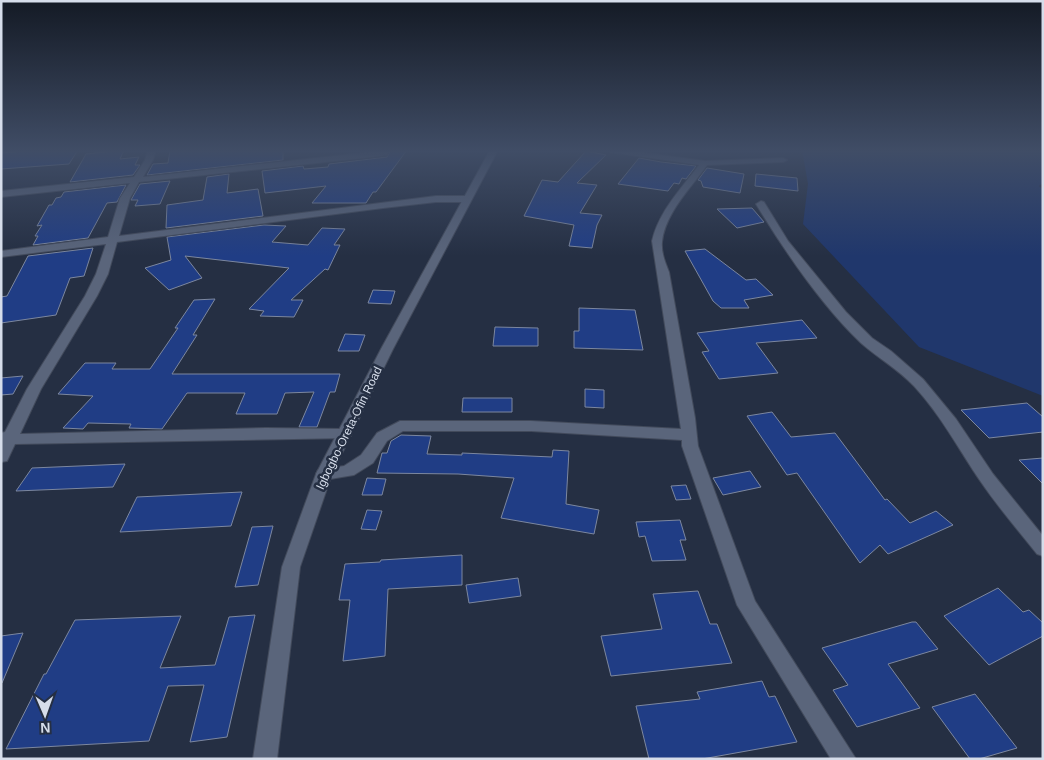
<svg xmlns="http://www.w3.org/2000/svg" width="1044" height="760" font-family="Helvetica,sans-serif">
  <rect width="100%" height="100%" fill="#252f43"/>
  <path fill="#20376c" d="M802 150H1043V183L1039 186 1043 190V396L919 347 803 224 808 184Z"/>
  <g fill="#203d85" stroke="#7c879f">
    <path d="M36 150H78L69 164 1 169V153Z"/>
    <path d="M124 150 120 159 139 157 135 165H140L133 175 70 182 86 154Z"/>
    <path d="M170 150H283V160L147 175 153 164 168 163Z"/>
    <path d="M391 150H407L376 192H373L366 203H312L326 186 265 193 262 171 303 166 304 169 328 167 329 164 387 157Z"/>
    <path d="M586 151 606 155 577 183 597 185 580 213 602 215 597 225 592 248 569 246 574 225 524 216 542 180 558 182Z"/>
    <path d="M639 158 661 162 696 166 686 179 682 178 679 184 674 183 668 191 618 184Z"/>
    <path d="M707 168 744 174 740 193 703 187 701 181 698 180Z"/>
    <path d="M229 174 227 193 258 189 263 216 166 228 167 205 203 200 207 177Z"/>
    <path d="M756 174 797 178 798 191 755 186Z"/>
    <path d="M170 181 160 204 135 206 138 200H131L140 184Z"/>
    <path d="M126 185 117 202 107 203 88 238 33 245 38 236H35L42 225 37 226 49 205H52L56 198 61 197 64 192Z"/>
    <path d="M752 208 764 222 737 228 717 209Z"/>
    <path d="M264 225 286 226 272 242 308 245 322 228 345 229 334 245H340L328 270 325 269 291 300H303L294 317 260 316 264 311 249 309 289 268 185 256 202 278 169 290 145 268 171 260 167 237Z"/>
    <path d="M93 248 84 276 70 278 56 315 1 323V297L7 296 28 256Z"/>
    <path d="M705 249 746 280 756 279 773 295 744 300 749 308H721L713 301 685 251Z"/>
    <path d="M373 290 395 291 391 304 368 303Z"/>
    <path d="M215 299 193 335H197L172 374H340L335 392H330L317 427H299L314 392 285 393 277 414H236L245 393H187L162 429 129 428 131 424 88 423 83 429 63 428 93 396 58 394 85 363H116L112 369H150L178 328H175L194 300Z"/>
    <path d="M579 308 635 310 643 350 574 348V331H579Z"/>
    <path d="M802 320 817 338 756 343 778 373 719 379 702 352 709 351 697 333Z"/>
    <path d="M495 327 538 328V346H493Z"/>
    <path d="M345 334 365 335 359 351H338Z"/>
    <path d="M23 376 13 394 1 395V378Z"/>
    <path d="M585 389 604 390V408L585 407Z"/>
    <path d="M463 398H512V412H462Z"/>
    <path d="M1027 403 1043 417V432L989 438 961 410Z"/>
    <path d="M772 412 791 437 835 433 885 500 887 499 910 523 936 511 953 525 888 554 880 545 860 563 797 473 787 475 747 416Z"/>
    <path d="M401 435 431 436 427 454 462 455V453L552 457 553 450 569 451 566 504 599 510 594 534 501 518 514 478 458 474 377 473 382 453H387L391 441Z"/>
    <path d="M1043 458V484L1019 460Z"/>
    <path d="M125 464 113 487 16 491 32 468Z"/>
    <path d="M750 471 761 487 723 495 713 478Z"/>
    <path d="M367 478 386 479 382 495H362Z"/>
    <path d="M686 485 691 499 676 500 671 486Z"/>
    <path d="M242 492 231 526 120 532 137 497Z"/>
    <path d="M367 510 382 511 376 530 361 529Z"/>
    <path d="M680 520 686 540H680L686 560 652 561 645 536 639 537 636 522Z"/>
    <path d="M273 526 258 585 235 587 252 527Z"/>
    <path d="M462 555V585L388 589 385 656 343 661 350 600H339L345 564 380 562 381 560Z"/>
    <path d="M518 578 521 596 469 603 466 585Z"/>
    <path d="M998 588 1023 612 1029 610 1043 623V636L989 665 944 616Z"/>
    <path d="M698 591 710 624H717L732 663 611 676 601 636 662 629 653 594Z"/>
    <path d="M255 615 227 737 190 742 204 685 168 686 149 741 6 749 44 674H46L75 620 181 616 160 668 215 665 229 617Z"/>
    <path d="M912 622H916L938 649 888 664 920 708 857 727 833 690 848 685 822 648Z"/>
    <path d="M23 633 2 683H1V636Z"/>
    <path d="M762 681 769 697 775 696 797 742 702 759H649L636 706 700 699 697 692Z"/>
    <path d="M975 694 1017 748 979 759H970L932 707Z"/>
  </g>
  <g fill="none" stroke-linecap="round" stroke-linejoin="round">
    <defs>
      <g id="minor">
        <path d="M148 150H156L153 160 143 177 389 150 387 155 373 157 139 182 130 198 119 236 436 196H467L472 199 467 202H436L383 208 117 242 108 274 97 296 41 389 20 434 266 428 344 429 349 430 352 434 349 438 15 444 7 461 1 462V433L5 432 27 389 85 296 96 274 106 244 1 257V251L108 237 120 198 130 183 1 197V191L134 177 145 160Z"/>
        <path d="M606 150H625L705 161 783 158 787 160 783 162 707 165C691 188 665 213 662 242 661 252 665 262 669 272L695 418 698 446 755 601 856 759H831L737 605 682 446V440L531 431H403L387 441 373 463 354 475 324 480 318 478 316 474 318 470 344 466 361 455 377 433 400 421H531L681 429 652 241C659 211 681 189 699 165L610 152Z"/>
        <path d="M761 201 764 202 788 241 846 312 872 338 891 351 923 379 956 419 993 474 1043 536V556L1037 554C1018 530 998 507 981 482 959 450 941 415 914 386 898 369 878 358 861 343 822 306 784 250 756 204Z"/>
      </g>
      <path id="tertiary" d="M490 150H498L393 349 332 474 300 567 277 759H253L282 567 316 474 381 349Z"/>
    </defs>
    <use href="#minor" stroke="#424a5b" stroke-width="2"/>
    <use href="#tertiary" stroke="#424a5b" stroke-width="2"/>
    <use href="#minor" fill="#5a657b" fill-rule="evenodd"/>
    <use href="#tertiary" fill="#5a657b" fill-rule="evenodd"/>
  </g>
  <linearGradient id="sky" x2="0" y2="1"><stop stop-color="#141a25"/><stop offset="0.59" stop-color="#404d66"/><stop offset="1" stop-color="#404d66" stop-opacity="0"/></linearGradient>
  <rect width="1044" height="256" fill="url(#sky)"/>
  <g text-anchor="middle" dominant-baseline="central" stroke-width="5" stroke-linejoin="round" paint-order="stroke">
    <g font-size="12" fill="#d6ddea" stroke="#252f43">
      <text transform="translate(349 428) rotate(-64)">Igbogbo-Oreta-Ofin Road</text>
    </g>
  </g>
  <rect width="1044" height="760" fill="none" stroke="#d6ddea" stroke-width="5"/>
  <g transform="translate(45 715) rotate(178)" stroke="#252f43" stroke-width="4" paint-order="stroke">
  <path d="M0-4L9 19L0 12L-9 19Z" fill="#d6ddea"/>
  <text y="-8" font-size="14" font-weight="bold" text-anchor="middle" fill="#d6ddea">N</text>
  </g>
</svg>
